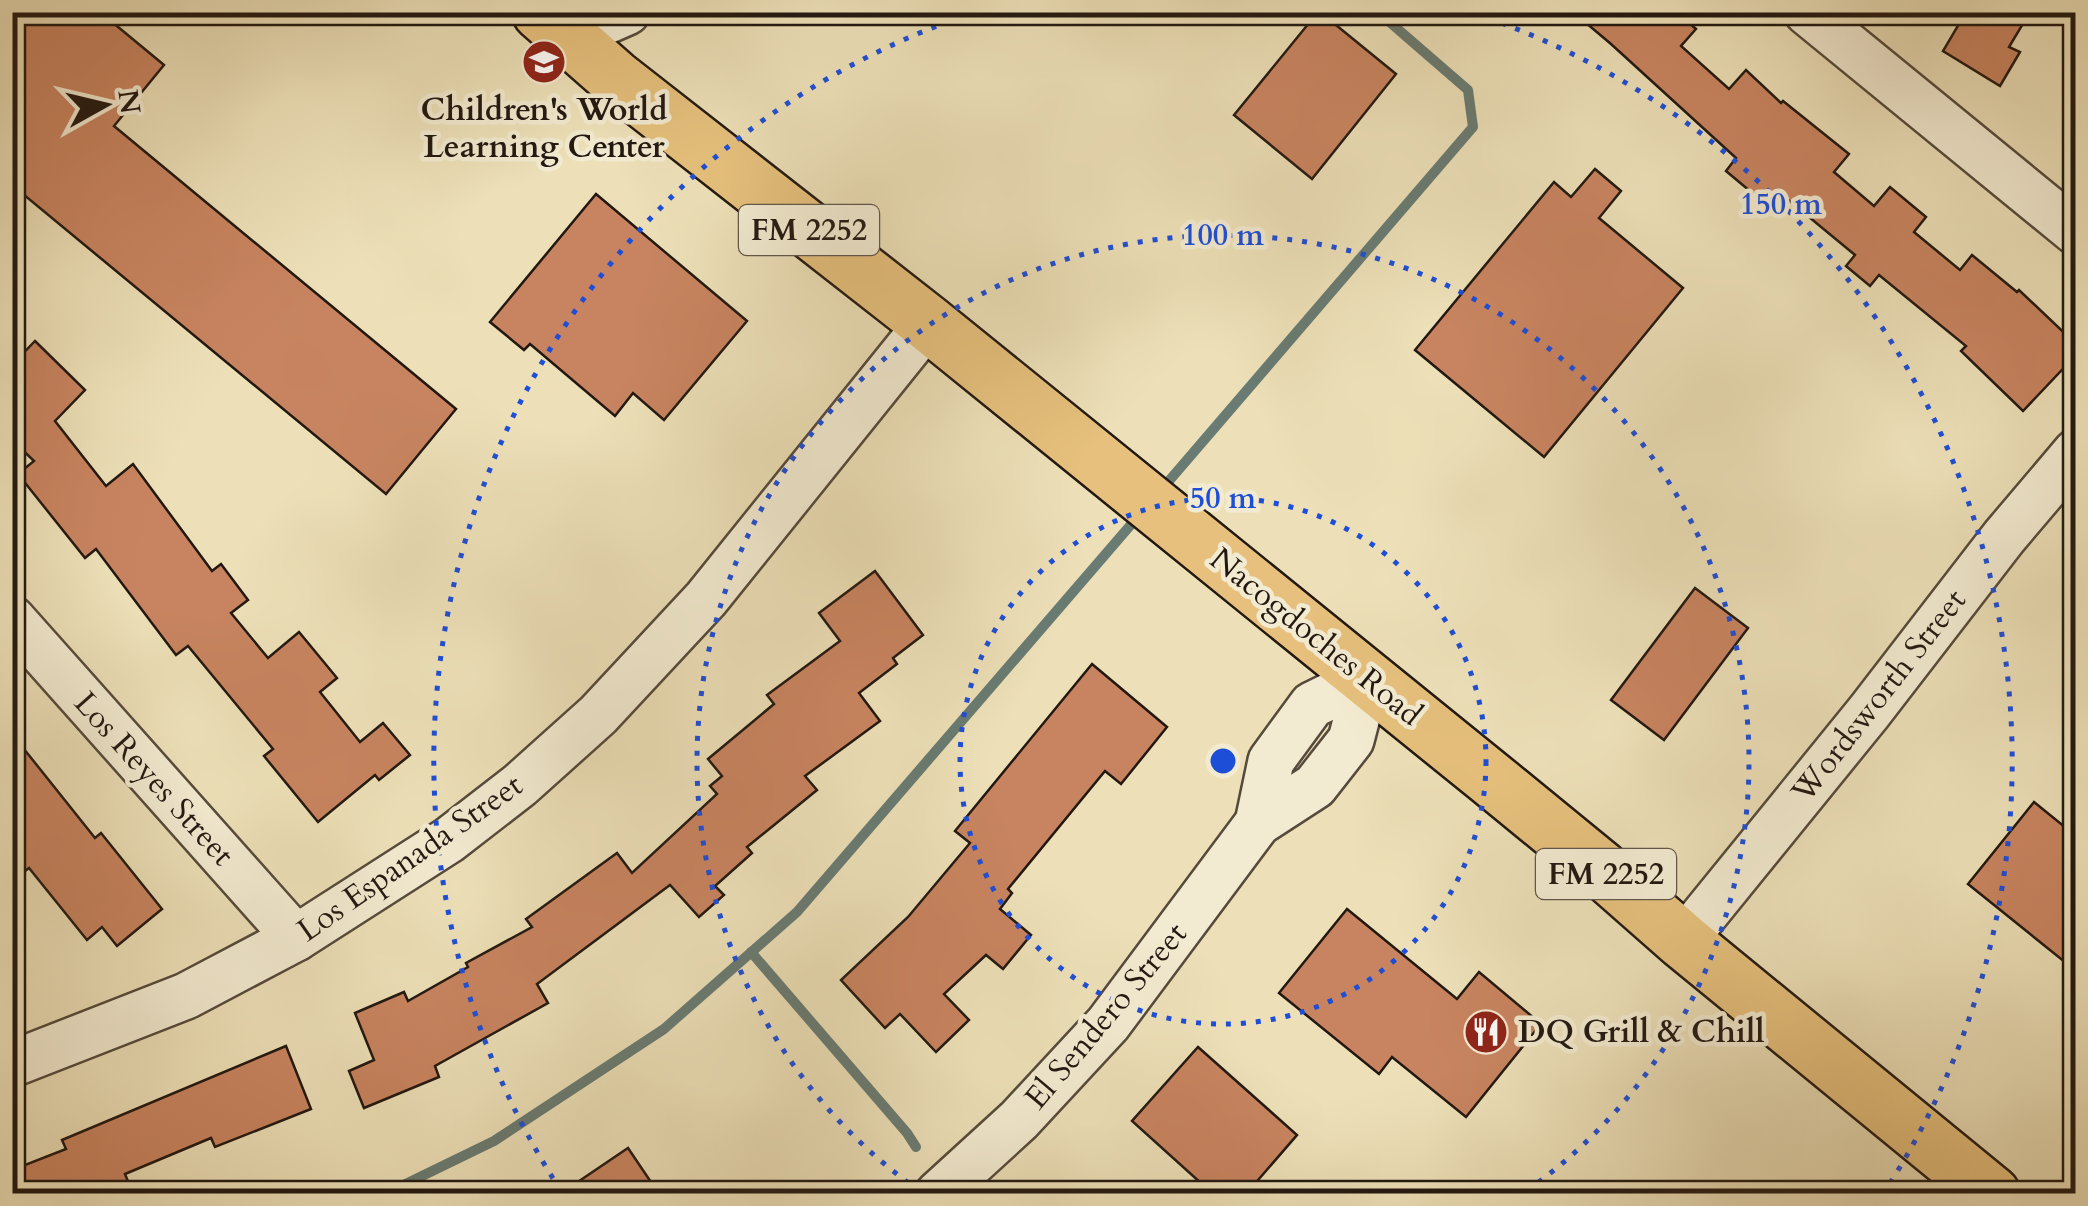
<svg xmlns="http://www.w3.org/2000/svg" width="2088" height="1206" font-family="Cardo,serif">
  <rect width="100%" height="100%" fill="#ede0b8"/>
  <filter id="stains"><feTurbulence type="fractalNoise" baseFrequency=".002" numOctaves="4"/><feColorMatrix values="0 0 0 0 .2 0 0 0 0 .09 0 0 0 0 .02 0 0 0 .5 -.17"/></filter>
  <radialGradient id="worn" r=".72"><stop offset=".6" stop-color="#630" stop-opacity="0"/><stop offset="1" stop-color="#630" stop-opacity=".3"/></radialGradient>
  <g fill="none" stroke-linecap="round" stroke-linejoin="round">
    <g stroke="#697b72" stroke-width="10">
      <path d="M1162 489 1473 127 1468 90 1378 12"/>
      <path d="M751 952 907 1133 916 1147"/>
      <path d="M385 1194 494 1141 664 1029 797 912 1141 513"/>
    </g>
  </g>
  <g fill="#c88460" stroke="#221811" stroke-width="2.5">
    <path d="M12 12H100L164 65 114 126 456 409 386 494 12 185Z"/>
    <path d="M1318 12H1320L1396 74 1312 179 1234 115Z"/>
    <path d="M1573 12H1676L1696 29 1681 46 1729 89 1746 70 1781 103 1783 101 1849 154 1834 172 1874 206 1890 187 1926 217 1914 232 1960 270 1972 255 2017 292 2019 290 2076 344V355L2023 411 1961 351 1966 346 1879 275 1870 286 1846 266 1855 255 1780 193 1769 207 1726 171 1736 158 1611 44Z"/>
    <path d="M1966 12H2030L2009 47 2020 52 2000 86 1943 51Z"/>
    <path d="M1595 169 1621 191 1599 218 1683 288 1544 457 1415 350 1554 182 1571 197Z"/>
    <path d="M596 194 747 321 664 420 633 393 615 416 530 344 524 350 490 322Z"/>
    <path d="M35 341 85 390 55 421 106 486 133 464 212 571 221 564 248 600 231 613 268 658 299 632 337 678 320 692 360 742 383 723 410 755 379 780 375 775 318 822 264 756 273 749 188 646 176 655 96 549 85 558 18 474 34 461 12 440V365Z"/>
    <path d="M875 571 923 635 893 658 897 664 859 693 880 721 805 776 817 790 747 847 752 853 715 886 724 895 699 917 670 885 537 984 548 1003 435 1066 439 1077 364 1108 349 1071 374 1060 355 1013 404 992 408 1001 468 967 466 963 532 927 526 919 617 853 632 873 717 794 710 786 722 776 708 759 774 704 767 695 840 641 819 613Z"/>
    <path d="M1695 588 1748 628 1664 740 1611 700Z"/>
    <path d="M1092 664 1167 727 1121 784 1105 771 1008 889 1012 893 1000 909 1031 935 1003 969 986 955 944 994 969 1020 936 1052 900 1014 885 1028 841 980 908 917 970 843 955 831Z"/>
    <path d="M12 734 95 838 101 833 162 909 117 946 102 927 87 940 29 868 12 881Z"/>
    <path d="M2034 802 2076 836V971L1968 884Z"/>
    <path d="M1347 909 1457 999 1479 972 1541 1024 1466 1117 1392 1057 1379 1074 1279 993Z"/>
    <path d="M286 1046 311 1109 215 1147 211 1138 125 1174 133 1194H12V1170L66 1149 62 1140Z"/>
    <path d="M1198 1047 1297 1135 1246 1194H1213L1132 1121Z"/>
    <path d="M628 1148 659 1194H560Z"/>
  </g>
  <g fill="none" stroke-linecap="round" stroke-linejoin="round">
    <defs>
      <g id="minor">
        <path d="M1807 12 2076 232"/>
        <path d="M570 37 627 12"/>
        <path d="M12 619 296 938"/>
        <path d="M1258 823 1271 761 1312 705 1367 678"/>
        <path d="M1683 941 1869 712 2004 537 2076 452"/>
        <path d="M12 1064 186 996 296 938 449 840 520 785 598 715 706 599 928 323"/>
        <path d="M938 1194 1019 1120 1108 1024 1258 823 1315 786 1351 740 1367 678"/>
      </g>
      <path id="major" d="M540 12 615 78 928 323 1490 778 1600 868 1683 941 1992 1194"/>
    </defs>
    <use href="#minor" stroke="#554a3b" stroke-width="50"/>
    <use href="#major" stroke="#221811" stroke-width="60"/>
    <use href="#minor" stroke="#f3ebd1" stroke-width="45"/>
    <use href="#major" stroke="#e6c07c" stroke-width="55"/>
  </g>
  <g fill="none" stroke="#1d4ed8" stroke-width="5" stroke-dasharray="5 10">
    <circle cx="1223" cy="761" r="263"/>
    <path d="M921 1192A526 526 0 1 1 1525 1192"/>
    <path d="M561 1191A789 789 0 0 1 973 13M1473 13A789 789 0 0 1 1885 1191"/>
  </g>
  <defs>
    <symbol id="school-disc" viewBox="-11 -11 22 22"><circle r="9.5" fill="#8f2418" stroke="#f3ebd1"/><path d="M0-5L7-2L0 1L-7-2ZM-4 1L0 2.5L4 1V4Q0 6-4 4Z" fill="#fff"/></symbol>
    <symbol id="restaurant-disc" viewBox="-11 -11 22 22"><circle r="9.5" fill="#8f2418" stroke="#f3ebd1"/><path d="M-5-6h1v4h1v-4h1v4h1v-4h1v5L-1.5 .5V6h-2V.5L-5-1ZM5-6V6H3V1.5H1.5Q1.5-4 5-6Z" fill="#fff"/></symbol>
  </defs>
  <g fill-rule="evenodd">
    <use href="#school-disc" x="519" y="37" width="50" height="50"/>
    <use href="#restaurant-disc" x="1461" y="1007" width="50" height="50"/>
  </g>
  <g text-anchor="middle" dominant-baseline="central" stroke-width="9" stroke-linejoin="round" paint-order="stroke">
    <g fill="#f3ebd1" stroke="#61574b" stroke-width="2.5">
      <rect x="739" y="205" width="140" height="50" rx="8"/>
      <rect x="1536" y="849" width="140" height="50" rx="8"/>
    </g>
    <g font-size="30" font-weight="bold" fill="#221811">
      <text x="809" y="230">FM 2252</text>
      <text x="1606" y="874">FM 2252</text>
    </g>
    <g font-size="32" font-weight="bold" fill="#221811" stroke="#f3ebd1">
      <text x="544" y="110">Children's World<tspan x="544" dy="37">Learning Center</tspan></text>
      <text x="1518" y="1032" text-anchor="start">DQ Grill &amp; Chill</text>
    </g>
    <g font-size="32" fill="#221811" stroke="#f3ebd1">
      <text transform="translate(1316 637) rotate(39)">Nacogdoches Road</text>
      <text transform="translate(1879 696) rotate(-52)">Wordsworth Street</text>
      <text transform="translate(154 779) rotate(48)">Los Reyes Street</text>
      <text transform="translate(410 858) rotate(-35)">Los Espanada Street</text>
      <text transform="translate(1106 1016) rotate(-50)">El Sendero Street</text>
    </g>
  </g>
  <circle cx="1223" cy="761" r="15" fill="#1d4ed8" stroke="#f3ebd1" stroke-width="5"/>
  <g font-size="30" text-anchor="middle" font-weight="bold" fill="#1d4ed8" stroke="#f3ebd1" stroke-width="9" stroke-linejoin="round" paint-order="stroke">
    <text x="1781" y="214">150 m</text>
    <text x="1223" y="245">100 m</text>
    <text x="1223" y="508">50 m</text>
  </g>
  <rect width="2088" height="1206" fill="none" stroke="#ede0b8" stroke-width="50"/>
  <rect x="15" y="15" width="2058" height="1176" fill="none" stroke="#221811" stroke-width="5"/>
  <rect x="25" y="25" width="2038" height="1156" fill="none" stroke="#221811" stroke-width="2.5"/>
  <g transform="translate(105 105) rotate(82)" stroke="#f3ebd1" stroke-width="8" paint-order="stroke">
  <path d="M0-8L18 38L0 25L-18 38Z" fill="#221811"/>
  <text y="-15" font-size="28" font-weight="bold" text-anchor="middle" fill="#221811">N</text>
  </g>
  <rect width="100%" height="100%" filter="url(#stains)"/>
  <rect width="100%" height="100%" fill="url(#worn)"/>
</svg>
